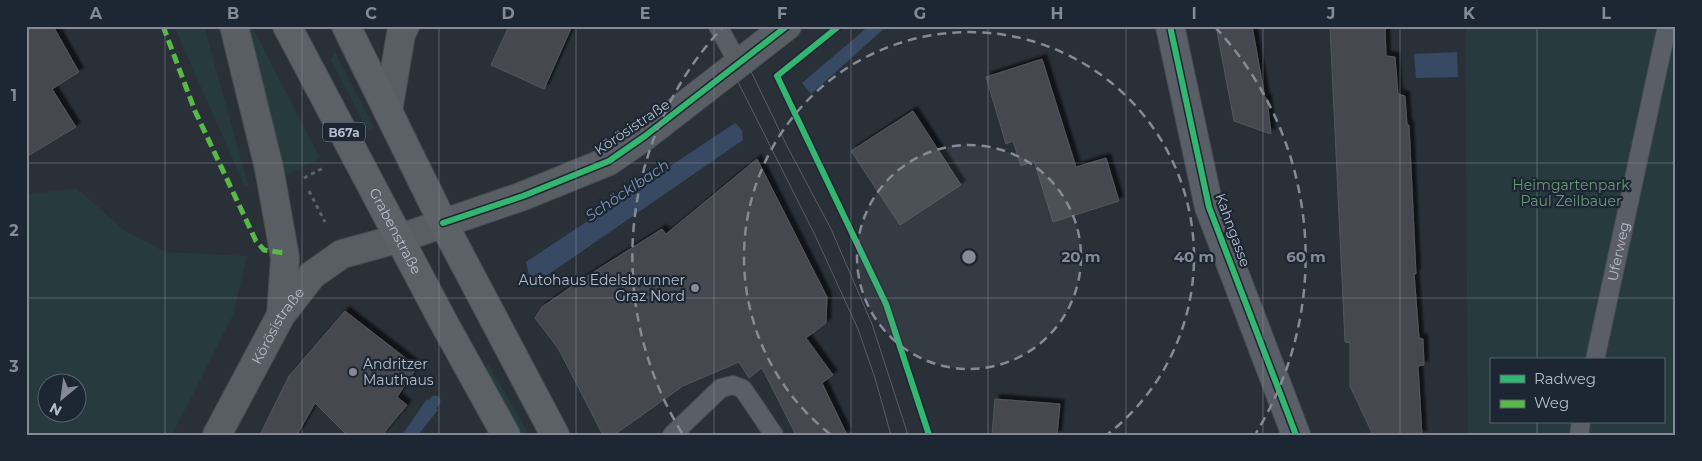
<svg xmlns="http://www.w3.org/2000/svg" width="1702" height="461" font-family="Montserrat,sans-serif">
  <defs>
    <filter id="shadow"><feDropShadow dx="4.5" dy="-4.5" stdDeviation="1" flood-color="#0009"/></filter>
  </defs>
  <rect width="100%" height="100%" fill="#2a3038"/>
  <g fill="#273a3e" fill-rule="evenodd">
    <path d="M174 26H204L249 188 244 185Z"/>
    <path d="M245 26 253 28 320 158 283 177 266 96 244 28Z"/>
    <path d="M1465 26H1676V435H1468ZM1491 360H1663V422H1491Z"/>
    <path d="M335 52 374 128 368 131 331 60Z"/>
    <path d="M76 188 124 230 165 252 247 256 233 315 172 435H26V195ZM48 384H78V414H48Z"/>
    <path d="M488 363 529 435H521L483 370Z"/>
  </g>
  <g fill="#384963">
    <path d="M869 26H887L811 94 802 83Z"/>
    <path d="M1457 52 1458 77 1416 78 1414 54Z"/>
    <path d="M735 123 742 130 743 140 536 283 529 275 526 262Z"/>
    <path d="M427 399 438 410 418 435H402Z"/>
  </g>
  <g fill="none" stroke-linecap="round" stroke-linejoin="round">
    <path stroke="#384963" stroke-width="11" d="M409 435 435 401"/>
  </g>
  <g fill="#444950" stroke="#52575f" filter="url(#shadow)">
    <path d="M26 26H53L79 72 52 89 76 127 26 157Z"/>
    <path d="M509 26H572L544 89 491 65Z"/>
    <path d="M1216 26H1252L1265 98 1267 99 1271 134 1234 121Z"/>
    <path d="M1330 26H1385L1386 56 1395 57 1398 94 1405 96 1407 125H1409L1416 274 1414 273 1419 338 1423 339 1424 365 1418 366 1422 435H1373L1350 386V343L1345 342Z"/>
    <path d="M1042 59 1076 167 1106 158 1119 201 1053 222 1034 161 1021 166 1013 141 1006 144 986 77Z"/>
    <path d="M913 111 961 185 900 225 851 151Z"/>
    <path d="M757 159 827 297 826 323 806 338 833 375 822 383 847 435H796L762 368 749 378 739 362 683 386 614 435H603L558 348 535 318 542 307 581 280 662 229 666 234Z"/>
    <path d="M345 311 417 367 397 397 407 405 382 435H347L315 403 297 435H260L289 376Z"/>
    <path d="M995 399 1060 404 1057 435H992Z"/>
  </g>
  <g fill="none" stroke-linecap="round" stroke-linejoin="round">
    <defs>
      <g id="lane">
        <path d="M718 26 739 65"/>
        <path id="s1" d="M1595 360 1667 26"/>
        <path d="M672 435 721 388 733 385 743 389 774 435"/>
        <path d="M1579 435 1581 422"/>
      </g>
      <path id="street" d="M1170 26 1209 207 1296 435"/>
      <g id="secondary">
        <path d="M234 26 269 168 285 258 281 315"/>
        <path d="M388 111 401 34 405 26"/>
        <path id="s2" d="M217 435 281 315 312 275 342 254 401 238 523 196 609 161 645 136 787 26"/>
      </g>
      <g id="primary">
        <path id="s3" d="M287 26 444 323 506 435"/>
        <path d="M346 26 443 223 555 435"/>
      </g>
    </defs>
    <use href="#lane" stroke="#484c53" stroke-width="20"/>
    <use href="#street" stroke="#484c53" stroke-width="30"/>
    <use href="#secondary" stroke="#484c53" stroke-width="30"/>
    <use href="#primary" stroke="#484c55" stroke-width="30"/>
    <g stroke="#5d636a" stroke-width="3" stroke-dasharray="4 4" stroke-linecap="butt">
      <path d="M304 178 325 167"/>
      <path d="M309 191 325 222"/>
    </g>
    <use href="#lane" stroke="#5a5e66" stroke-width="18"/>
    <use href="#street" stroke="#5a5e66" stroke-width="28"/>
    <use href="#secondary" stroke="#595d64" stroke-width="28"/>
    <use href="#primary" stroke="#5c6168" stroke-width="28"/>
    <g stroke="#595d64" stroke-width="1">
      <path d="M708 26 732 70 815 235 858 329 875 378 891 435"/>
      <path d="M726 26 745 59 787 146 831 229 872 324 908 435"/>
    </g>
    <path stroke="#58b947" stroke-width="5" stroke-dasharray="10 5" stroke-linecap="butt" d="M163 26 195 111 256 241 264 250 284 253"/>
    <defs>
      <g id="cycleway">
        <path d="M839 26 777 76 886 304 929 435"/>
        <path d="M1170 26 1209 207 1296 435"/>
        <path d="M443 223 523 196 609 161 645 136 787 26"/>
      </g>
    </defs>
    <use href="#cycleway" stroke="#1d2633" stroke-width="9"/>
    <use href="#cycleway" stroke="#33b770" stroke-width="6"/>
  </g>
  <path fill="none" stroke="#848b96" stroke-width="1" stroke-opacity="0.55" d="M165 26V435M302 26V435M439 26V435M576 26V435M714 26V435M851 26V435M988 26V435M1126 26V435M1263 26V435M1400 26V435M1537 26V360M26 163H1676M26 298H1676M1537 422V435"/>
  <circle cx="969" cy="257" r="112" fill="#848b96" fill-opacity=".12"/>
  <g fill="none" stroke="#848b96" stroke-width="2.5" stroke-dasharray="9 6">
    <circle cx="969" cy="257" r="112"/>
    <path d="M830 434A225 225 0 1 1 1108 434"/>
    <path d="M682 433A337 337 0 0 1 723 27M1215 27A337 337 0 0 1 1256 433"/>
  </g>
  <g fill="#848b96" stroke="#1d2633" stroke-width="2">
    <circle cx="695" cy="288" r="5"/>
    <circle cx="353" cy="372" r="5"/>
  </g>
  <g text-anchor="middle" dominant-baseline="central" stroke-width="4.5" stroke-linejoin="round" paint-order="stroke">
    <rect fill="#1d2633" stroke="#878f9c" stroke-width="1" x="323" y="122.5" width="42" height="19" rx="4"/>
    <g font-size="12" font-weight="bold" fill="#b4bcc9">
      <text x="344" y="132">B67a</text>
    </g>
    <g font-size="14" fill="#b4bcc9" stroke="#1d2633">
      <text transform="translate(632 127) rotate(-34)">Körösistraße</text>
      <text transform="translate(1233 230) rotate(70)">Kahngasse</text>
      <text stroke="none"><textPath href="#s3" startOffset="232">Grabenstraße</textPath></text>
      <text stroke="none"><textPath href="#s1" startOffset="111">Uferweg</textPath></text>
      <text stroke="none"><textPath href="#s2" startOffset="125">Körösistraße</textPath></text>
    </g>
    <g font-size="14" fill="#6b9a76" stroke="#1d2633">
      <text x="1571" y="185">Heimgartenpark<tspan x="1571" dy="16">Paul Zeilbauer</tspan></text>
    </g>
    <g font-size="14" fill="#b4bcc9" stroke="#1d2633" text-anchor="end">
      <text x="685" y="280">Autohaus Edelsbrunner<tspan x="685" dy="16">Graz Nord</tspan></text>
      <text x="363" y="364" text-anchor="start">Andritzer<tspan x="363" dy="16">Mauthaus</tspan></text>
    </g>
    <g font-size="15" font-style="italic" fill="#7c92b1" stroke="#1d2633">
      <text transform="translate(627 190) rotate(-34)">Schöcklbach</text>
    </g>
  </g>
  <circle cx="969" cy="257" r="8" fill="#848b96" stroke="#1d2633" stroke-width="2.5"/>
  <g font-size="15" text-anchor="middle" font-weight="bold" fill="#848b96" stroke="#1d2633" stroke-width="4.5" stroke-linejoin="round" paint-order="stroke">
    <text x="1081" y="262">20 m</text>
    <text x="1194" y="262">40 m</text>
    <text x="1306" y="262">60 m</text>
  </g>
  <rect width="1702" height="461" fill="none" stroke="#1d2633" stroke-width="55"/>
  <rect x="1490" y="358" width="175" height="65" fill="#1d2633" stroke="#59626f"/>
  <rect x="1500" y="375" width="25" height="8" fill="#33b770" stroke="#59626f"/>
  <text x="1534" y="384" font-size="15" fill="#b4bcc9">Radweg</text>
  <rect x="1500" y="400" width="25" height="8" fill="#58b947" stroke="#59626f"/>
  <text x="1534" y="408" font-size="15" fill="#b4bcc9">Weg</text>
  <g transform="translate(62 398) rotate(209)"><circle r="24" fill="#1d2633" stroke="#59626f"/>
  <path d="M0-4L9 19L0 12L-9 19Z" fill="#848b96"/>
  <text y="-8" font-size="14" font-weight="bold" text-anchor="middle" fill="#b4bcc9">N</text>
  </g>
  <rect x="28" y="28" width="1646" height="406" fill="none" stroke="#848b96" stroke-width="2"/>
  <g font-size="16" text-anchor="middle" font-weight="bold" fill="#848b96">
    <text x="96" y="19">A</text>
    <text x="233" y="19">B</text>
    <text x="371" y="19">C</text>
    <text x="508" y="19">D</text>
    <text x="645" y="19">E</text>
    <text x="782" y="19">F</text>
    <text x="920" y="19">G</text>
    <text x="1057" y="19">H</text>
    <text x="1194" y="19">I</text>
    <text x="1331" y="19">J</text>
    <text x="1469" y="19">K</text>
    <text x="1606" y="19">L</text>
    <text x="14" y="101">1</text>
    <text x="14" y="236">2</text>
    <text x="14" y="372">3</text>
  </g>
</svg>
